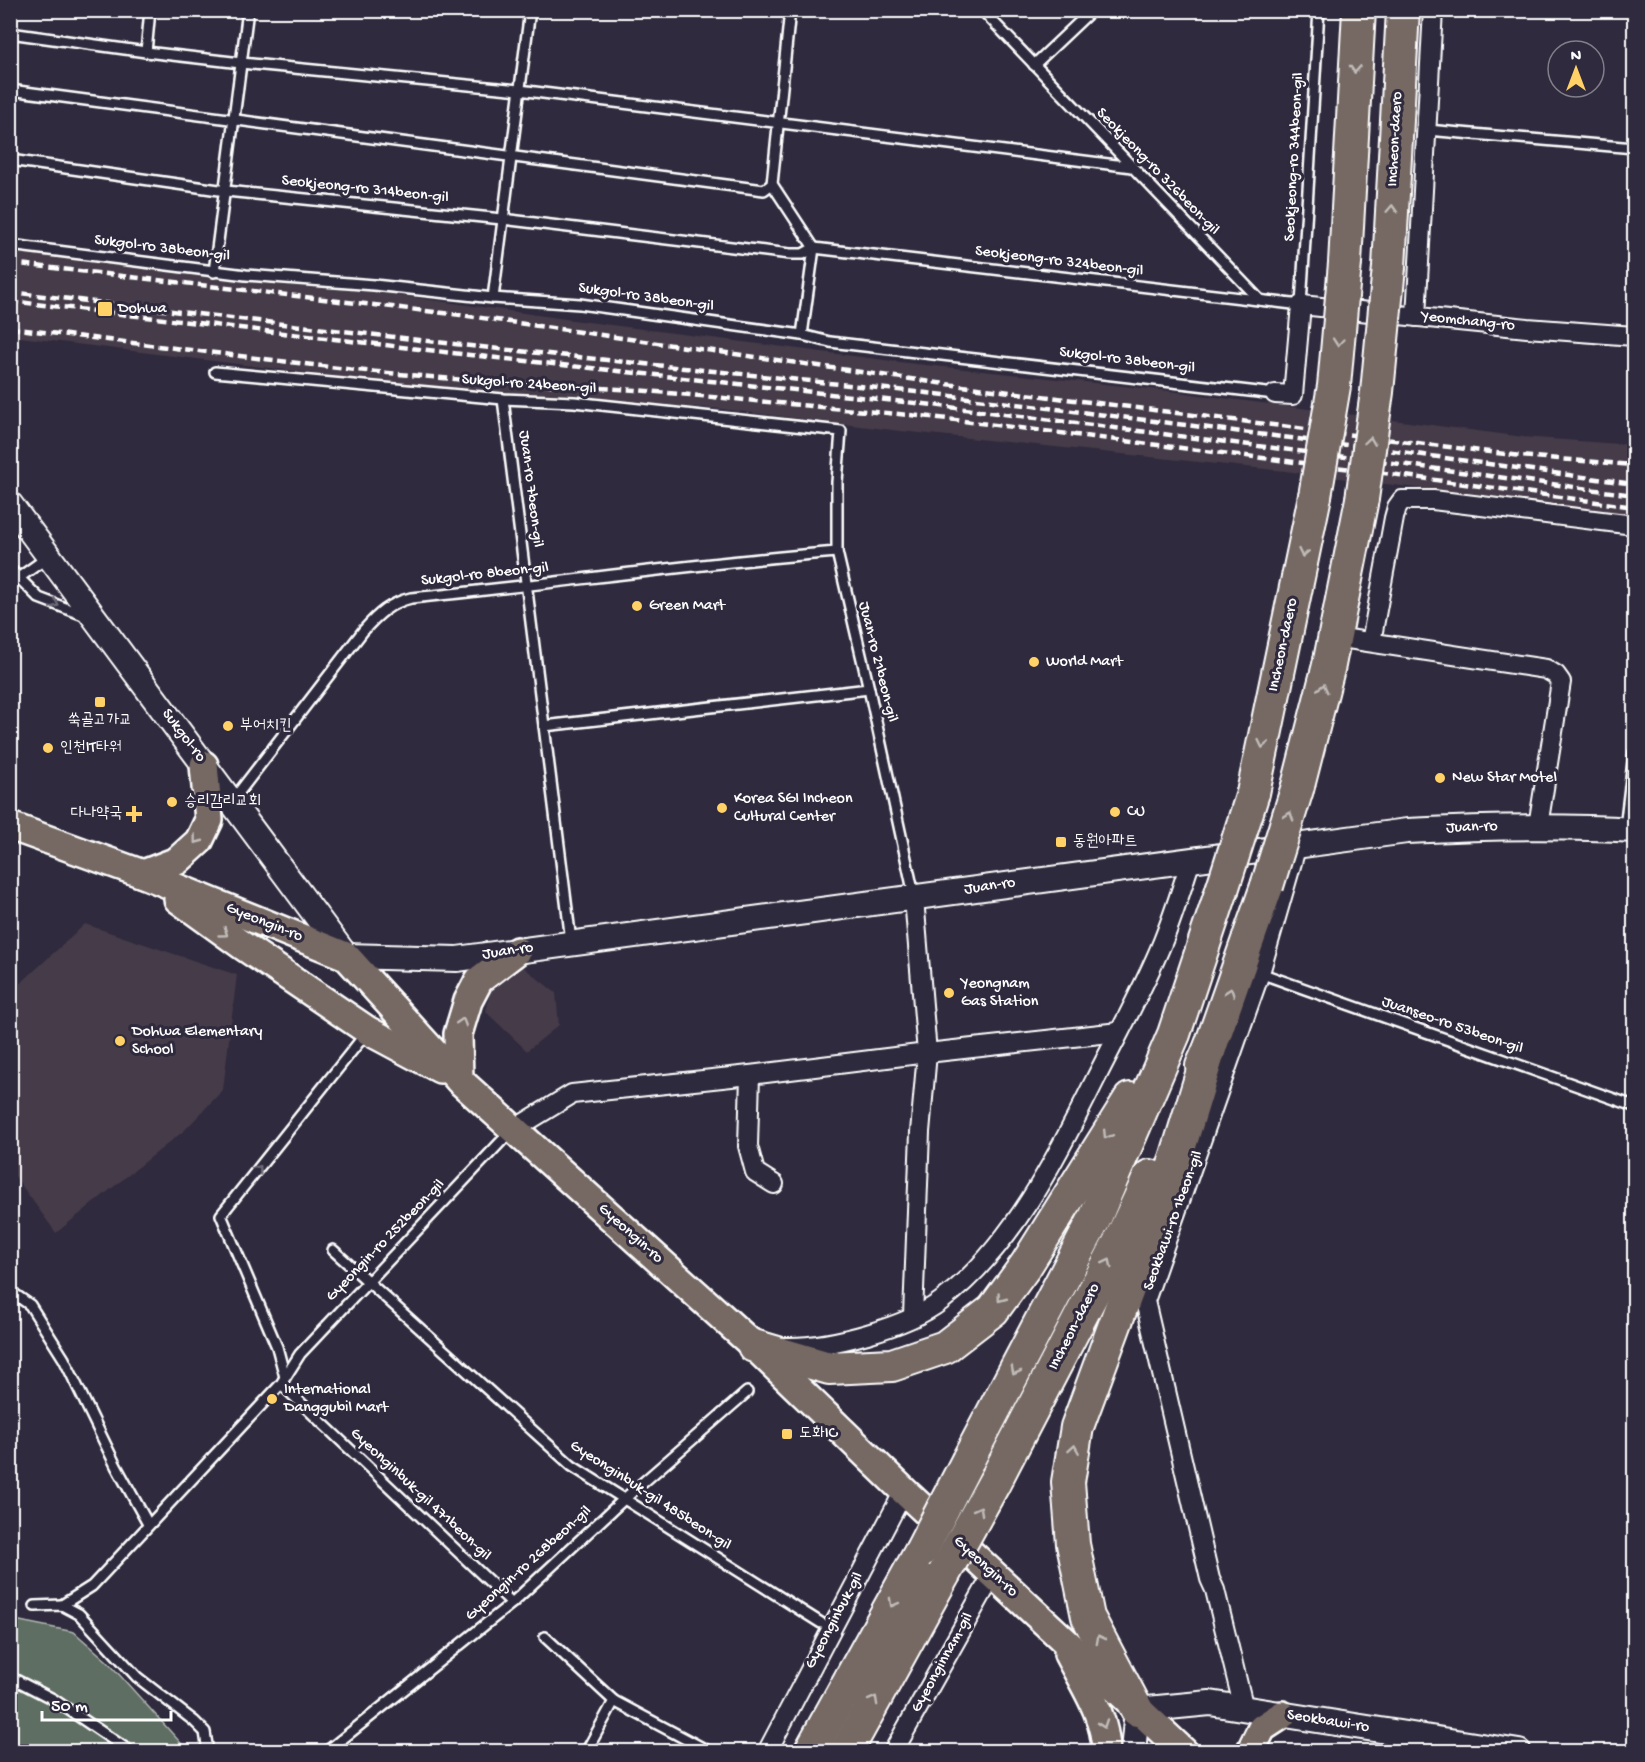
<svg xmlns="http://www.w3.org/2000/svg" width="1645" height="1762" font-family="'Gochi Hand','Poor Story',sans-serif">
  <rect width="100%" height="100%" fill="#2f2a3d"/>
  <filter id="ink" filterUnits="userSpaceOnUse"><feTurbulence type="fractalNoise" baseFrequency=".0167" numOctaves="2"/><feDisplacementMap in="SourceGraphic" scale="12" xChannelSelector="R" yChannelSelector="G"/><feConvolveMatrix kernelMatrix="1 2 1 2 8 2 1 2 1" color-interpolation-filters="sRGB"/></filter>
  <g filter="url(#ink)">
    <g fill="#453a49">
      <path d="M11 249 276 278 573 320 908 363 1170 391 1524 437 1634 445V516L1284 471 900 431 720 409 437 389 11 336Z"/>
      <path d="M85 924 237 975 223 1090 185 1130 56 1233 11 1171V992Z"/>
      <path d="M517 962 556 993 559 1025 527 1051 486 1012 493 976Z"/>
    </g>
    <path fill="#5f6e64" stroke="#afb6b2" stroke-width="1.5" d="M10 1619 74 1632 107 1661 188 1751H11Z"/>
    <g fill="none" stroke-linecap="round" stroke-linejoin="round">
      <defs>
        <g id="lane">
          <path d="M790 10 772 184 814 248 802 335"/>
          <path d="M982 10 1260 300"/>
          <path d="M10 33 146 52 241 63 519 90 1132 167"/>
          <path d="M146 52 150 10"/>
          <path d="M1034 65 1092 10"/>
          <path d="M10 90 764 190 772 184"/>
          <path d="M1427 130 1634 148"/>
          <path d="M10 160 226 191 502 219 790 254H803L814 248 1301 305 1319 10"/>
          <path d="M10 245 246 275 374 285 493 298 580 304 802 335 830 342 1275 394"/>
          <path d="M214 272 248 10"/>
          <path d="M493 298 530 10"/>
          <path d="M215 372 503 399 574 402 841 431 837 482V552L869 689 914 895"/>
          <path d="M503 399 571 941"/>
          <path d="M10 569 39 598 86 616"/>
          <path d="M10 584 48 557"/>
          <path d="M544 726 869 689"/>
          <path d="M233 800 363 631C378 614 390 603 411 598 553 584 694 563 837 552"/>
          <path d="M1625 828 1634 753"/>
          <path d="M1260 973 1634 1106"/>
          <path d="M333 1250 572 1466 821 1623"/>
          <path d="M10 1291 30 1305 64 1359 116 1466 148 1524"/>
          <path d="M285 1377 277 1347 221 1215 367 1032"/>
          <path d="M281 1384 512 1603"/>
          <path d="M62 1605 92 1586 281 1384 300 1354 511 1131"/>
          <path d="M35 1606 62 1605 79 1614 137 1677 194 1721 205 1732 207 1745 205 1752"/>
          <path d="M545 1637 614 1701 710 1752"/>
          <path d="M10 1677 53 1699 131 1752"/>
          <path d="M326 1752 512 1603 623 1500 747 1392"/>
          <path d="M586 1752 614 1701"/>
        </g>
        <g id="street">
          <path d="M1416 317 1433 10"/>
          <path d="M1275 394 1293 395 1301 305 1527 328 1634 336"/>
          <path d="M1335 637 1546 669 1556 675 1561 682 1538 826"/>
          <path d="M1371 642 1394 518 1397 507 1402 500H1433L1634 525"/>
          <path d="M513 1130 572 1094 750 1075"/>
          <path d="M774 1184 755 1172 748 1146 750 1075 927 1053 1119 1032"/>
          <path d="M913 1316 920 1132 927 1053 914 898"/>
          <path d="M786 1347C829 1348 907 1327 941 1301 1011 1249 1057 1157 1095 1080 1118 1034 1144 988 1163 941 1174 914 1182 887 1191 860"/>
          <path d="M1244 1709 1215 1590 1210 1579 1145 1301 1260 973 1297 845"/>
          <path d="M767 1752 904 1491"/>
          <path d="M893 1752 993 1574"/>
        </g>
        <g id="secondary">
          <path d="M10 504 346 956 457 959 1407 831C1483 827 1558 825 1634 830"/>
          <path d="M1133 1752 1137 1710 1210 1703 1519 1752"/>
        </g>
        <g id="primary">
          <path d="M10 826 143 874 346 956 459 1080 754 1346 904 1491 1184 1752"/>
          <path d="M143 874 177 861 199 841 209 820 204 765"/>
          <path d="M178 899 243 946 367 1030 440 1069"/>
          <path d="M459 1080 458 1034 468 1001 479 980 517 951"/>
          <path d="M1068 1654C1084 1685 1106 1716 1106 1752"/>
          <path d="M1250 1752 1262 1728 1282 1715"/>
        </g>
        <g id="highway">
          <path d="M1345 263 1359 10"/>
          <path d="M1389 267 1403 10"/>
          <path d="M1298 786 1329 665 1362 499"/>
          <path d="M1253 793 1315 496"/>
          <path d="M1202 1066 1210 1048 1267 886"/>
          <path d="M754 1346 829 1368 892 1365 945 1347 993 1310 1026 1265 1130 1099"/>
          <path d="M968 1460 1095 1218 1174 1034 1222 890"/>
          <path d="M994 1483 1121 1239 1150 1176"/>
          <path d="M1137 1710 1088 1617 1073 1544 1068 1482 1077 1427 1174 1165 1210 1048"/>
          <path d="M810 1752 921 1551"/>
          <path d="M846 1752 944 1574"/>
        </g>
      </defs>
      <use href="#lane" stroke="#fff" stroke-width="14"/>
      <use href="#street" stroke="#fff" stroke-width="22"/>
      <use href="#secondary" stroke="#fff" stroke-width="28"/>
      <use href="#primary" stroke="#fff" stroke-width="32"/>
      <use href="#highway" stroke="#fff" stroke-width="36"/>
      <use href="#lane" stroke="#2f2a3d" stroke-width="9"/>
      <use href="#street" stroke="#2f2a3d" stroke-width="18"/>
      <use href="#secondary" stroke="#2f2a3d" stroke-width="24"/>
      <use href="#primary" stroke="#766964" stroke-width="27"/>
      <use href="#highway" stroke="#766964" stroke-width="32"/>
      <g stroke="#fff" stroke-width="4.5" stroke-dasharray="9 4.5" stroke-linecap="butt">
        <path d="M10 263 461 315 938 383 1521 456 1634 465"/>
        <path d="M10 292 471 346 936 394 1387 450 1634 484"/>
        <path d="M10 301 470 355 933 405 1385 462 1634 495"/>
        <path d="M10 328 355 370 465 380 636 390 931 417 1384 473 1634 507"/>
      </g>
      <defs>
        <g id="highway-bridge">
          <path d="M1315 496 1334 386 1345 263"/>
          <path d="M1362 499 1377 392 1389 267"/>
          <path d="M1267 886 1298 786"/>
          <path d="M1222 890 1253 793"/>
          <path d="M921 1551 968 1460"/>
          <path d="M944 1574 994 1483"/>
        </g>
      </defs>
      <use href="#highway-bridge" stroke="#fff" stroke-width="36" stroke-linecap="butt"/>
      <use href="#highway-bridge" stroke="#766964" stroke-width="32"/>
    </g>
    <defs><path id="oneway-chevron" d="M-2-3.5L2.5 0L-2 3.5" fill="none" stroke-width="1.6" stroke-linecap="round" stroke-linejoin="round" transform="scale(1.5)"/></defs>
    <g stroke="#c1bcb9">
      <use href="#oneway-chevron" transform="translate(1355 69) rotate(93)"/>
      <use href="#oneway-chevron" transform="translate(1392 209) rotate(-87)"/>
      <use href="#oneway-chevron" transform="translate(1338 342) rotate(95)"/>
      <use href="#oneway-chevron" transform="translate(1370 441) rotate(-82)"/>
      <use href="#oneway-chevron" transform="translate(1303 553) rotate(102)"/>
      <use href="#oneway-chevron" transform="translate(1323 688) rotate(-76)"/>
      <use href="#oneway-chevron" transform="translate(1263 744) rotate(102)"/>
      <use href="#oneway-chevron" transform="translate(1289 816) rotate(-73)"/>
      <use href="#oneway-chevron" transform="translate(197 840) rotate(127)"/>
      <use href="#oneway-chevron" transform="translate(224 933) rotate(36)"/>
      <use href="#oneway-chevron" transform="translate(1230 992) rotate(-71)"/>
      <use href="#oneway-chevron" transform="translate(462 1022) rotate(-73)"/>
      <use href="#oneway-chevron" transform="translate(1107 1135) rotate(122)"/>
      <use href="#oneway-chevron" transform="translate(1108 1263) rotate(-63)"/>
      <use href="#oneway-chevron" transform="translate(1001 1298) rotate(127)"/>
      <use href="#oneway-chevron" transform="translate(1015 1371) rotate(118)"/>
      <use href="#oneway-chevron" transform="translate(1074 1449) rotate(-81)"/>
      <use href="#oneway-chevron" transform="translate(979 1510) rotate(-61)"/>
      <use href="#oneway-chevron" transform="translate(893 1603) rotate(119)"/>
      <use href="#oneway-chevron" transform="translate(1100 1639) rotate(-118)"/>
      <use href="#oneway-chevron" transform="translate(874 1700) rotate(-61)"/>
      <use href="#oneway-chevron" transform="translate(1103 1724) rotate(71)"/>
    </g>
    <g stroke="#6d6a77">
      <use href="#oneway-chevron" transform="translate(55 604) rotate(23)"/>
      <use href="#oneway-chevron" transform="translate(258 1169) rotate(-52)"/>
    </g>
  </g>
  <g fill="#ffd166" stroke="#2f2a3d" stroke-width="2">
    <rect x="97" y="301" width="16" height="16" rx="3"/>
    <circle cx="637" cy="606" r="6"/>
    <circle cx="1034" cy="662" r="6"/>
    <rect x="94" y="696" width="12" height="12" rx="3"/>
    <circle cx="228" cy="726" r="6"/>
    <circle cx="48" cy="748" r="6"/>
    <circle cx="1440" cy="778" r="6"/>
    <circle cx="172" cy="802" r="6"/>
    <circle cx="722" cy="808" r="6"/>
    <circle cx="1115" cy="812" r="6"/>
    <path d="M131 805h6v6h6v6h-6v6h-6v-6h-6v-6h6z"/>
    <rect x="1055" y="836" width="12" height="12" rx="3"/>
    <circle cx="949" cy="993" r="6"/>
    <circle cx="120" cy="1041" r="6"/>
    <circle cx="272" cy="1399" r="6"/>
    <rect x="781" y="1428" width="12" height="12" rx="3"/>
  </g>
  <g text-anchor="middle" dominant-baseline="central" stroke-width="6" stroke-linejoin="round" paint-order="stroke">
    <g font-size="16" fill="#fff" stroke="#2f2a3d">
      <text transform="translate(1396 139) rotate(-87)">Incheon-daero</text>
      <text transform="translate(1295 157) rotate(-87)">Seokjeong-ro 344beon-gil</text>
      <text transform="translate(1157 172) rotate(46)">Seokjeong-ro 326beon-gil</text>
      <text transform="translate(365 190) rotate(6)">Seokjeong-ro 314beon-gil</text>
      <text transform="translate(162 249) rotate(7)">Sukgol-ro 38beon-gil</text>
      <text transform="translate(1059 262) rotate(7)">Seokjeong-ro 324beon-gil</text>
      <text transform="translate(646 298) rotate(8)">Sukgol-ro 38beon-gil</text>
      <text transform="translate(1468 322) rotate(6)">Yeomchang-ro</text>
      <text transform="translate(1127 361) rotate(7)">Sukgol-ro 38beon-gil</text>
      <text transform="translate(529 385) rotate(4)">Sukgol-ro 24beon-gil</text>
      <text transform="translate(530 489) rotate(83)">Juan-ro 7beon-gil</text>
      <text transform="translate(485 575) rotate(-6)">Sukgol-ro 8beon-gil</text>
      <text transform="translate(1284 645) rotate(-78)">Incheon-daero</text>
      <text transform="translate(877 662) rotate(76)">Juan-ro 21beon-gil</text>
      <text transform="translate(183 736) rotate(53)">Sukgol-ro</text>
      <text transform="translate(1472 828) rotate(-2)">Juan-ro</text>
      <text transform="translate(990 887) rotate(-8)">Juan-ro</text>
      <text transform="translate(264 923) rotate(22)">Gyeongin-ro</text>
      <text transform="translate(508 952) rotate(-8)">Juan-ro</text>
      <text transform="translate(1452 1026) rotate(19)">Juanseo-ro 53beon-gil</text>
      <text transform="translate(1174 1221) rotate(-70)">Seokbawi-ro 1beon-gil</text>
      <text transform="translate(630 1234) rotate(42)">Gyeongin-ro</text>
      <text transform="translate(386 1241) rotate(-46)">Gyeongin-ro 252beon-gil</text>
      <text transform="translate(1075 1327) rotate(-63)">Incheon-daero</text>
      <text transform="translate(420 1495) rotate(43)">Gyeonginbuk-gil 471beon-gil</text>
      <text transform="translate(650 1496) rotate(33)">Gyeonginbuk-gil 485beon-gil</text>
      <text transform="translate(529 1564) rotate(-42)">Gyeongin-ro 268beon-gil</text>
      <text transform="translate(985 1567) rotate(43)">Gyeongin-ro</text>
      <text transform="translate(835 1621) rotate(-62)">Gyeonginbuk-gil</text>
      <text transform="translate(943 1663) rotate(-61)">Gyeonginnam-gil</text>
      <text transform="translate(1328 1722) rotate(9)">Seokbawi-ro</text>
    </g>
    <g font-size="16" fill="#fff" stroke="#2f2a3d" text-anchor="start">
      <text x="118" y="309">Dohwa</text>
      <text x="649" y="606">Green Mart</text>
      <text x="1046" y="662">World Mart</text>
      <text x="100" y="721" text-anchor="middle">쑥골고가교</text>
      <text x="240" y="726">부어치킨</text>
      <text x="60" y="748">인천IT타워</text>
      <text x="1452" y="778">New Star Motel</text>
      <text x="734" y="799">Korea SGI Incheon<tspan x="734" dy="18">Cultural Center</tspan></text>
      <text x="184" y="802">승리감리교회</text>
      <text x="1127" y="812">CU</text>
      <text x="122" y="814" text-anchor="end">다나약국</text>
      <text x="1073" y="842">동원아파트</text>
      <text x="961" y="984">Yeongnam<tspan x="961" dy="18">Gas Station</tspan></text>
      <text x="132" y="1032">Dohwa Elementary<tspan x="132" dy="18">School</tspan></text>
      <text x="284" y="1390">International<tspan x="284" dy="18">Danggubil Mart</tspan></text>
      <text x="799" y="1434">도화IC</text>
    </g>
  </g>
  <rect width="1645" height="1762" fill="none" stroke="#2f2a3d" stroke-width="36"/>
  <rect x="18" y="18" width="1609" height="1726" fill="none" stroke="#fff" stroke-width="2" filter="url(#ink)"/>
  <g transform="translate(1576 69)"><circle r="28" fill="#2f2a3d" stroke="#827f8b" stroke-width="1.5"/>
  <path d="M0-4.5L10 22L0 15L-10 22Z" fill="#ffd166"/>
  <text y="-9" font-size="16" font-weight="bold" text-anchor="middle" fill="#ffffff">N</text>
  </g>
  <path d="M42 1711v9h129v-9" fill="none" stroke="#ffffff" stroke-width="3"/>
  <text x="51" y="1711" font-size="18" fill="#ffffff" stroke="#2f2a3d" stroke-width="4.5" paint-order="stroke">50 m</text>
</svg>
